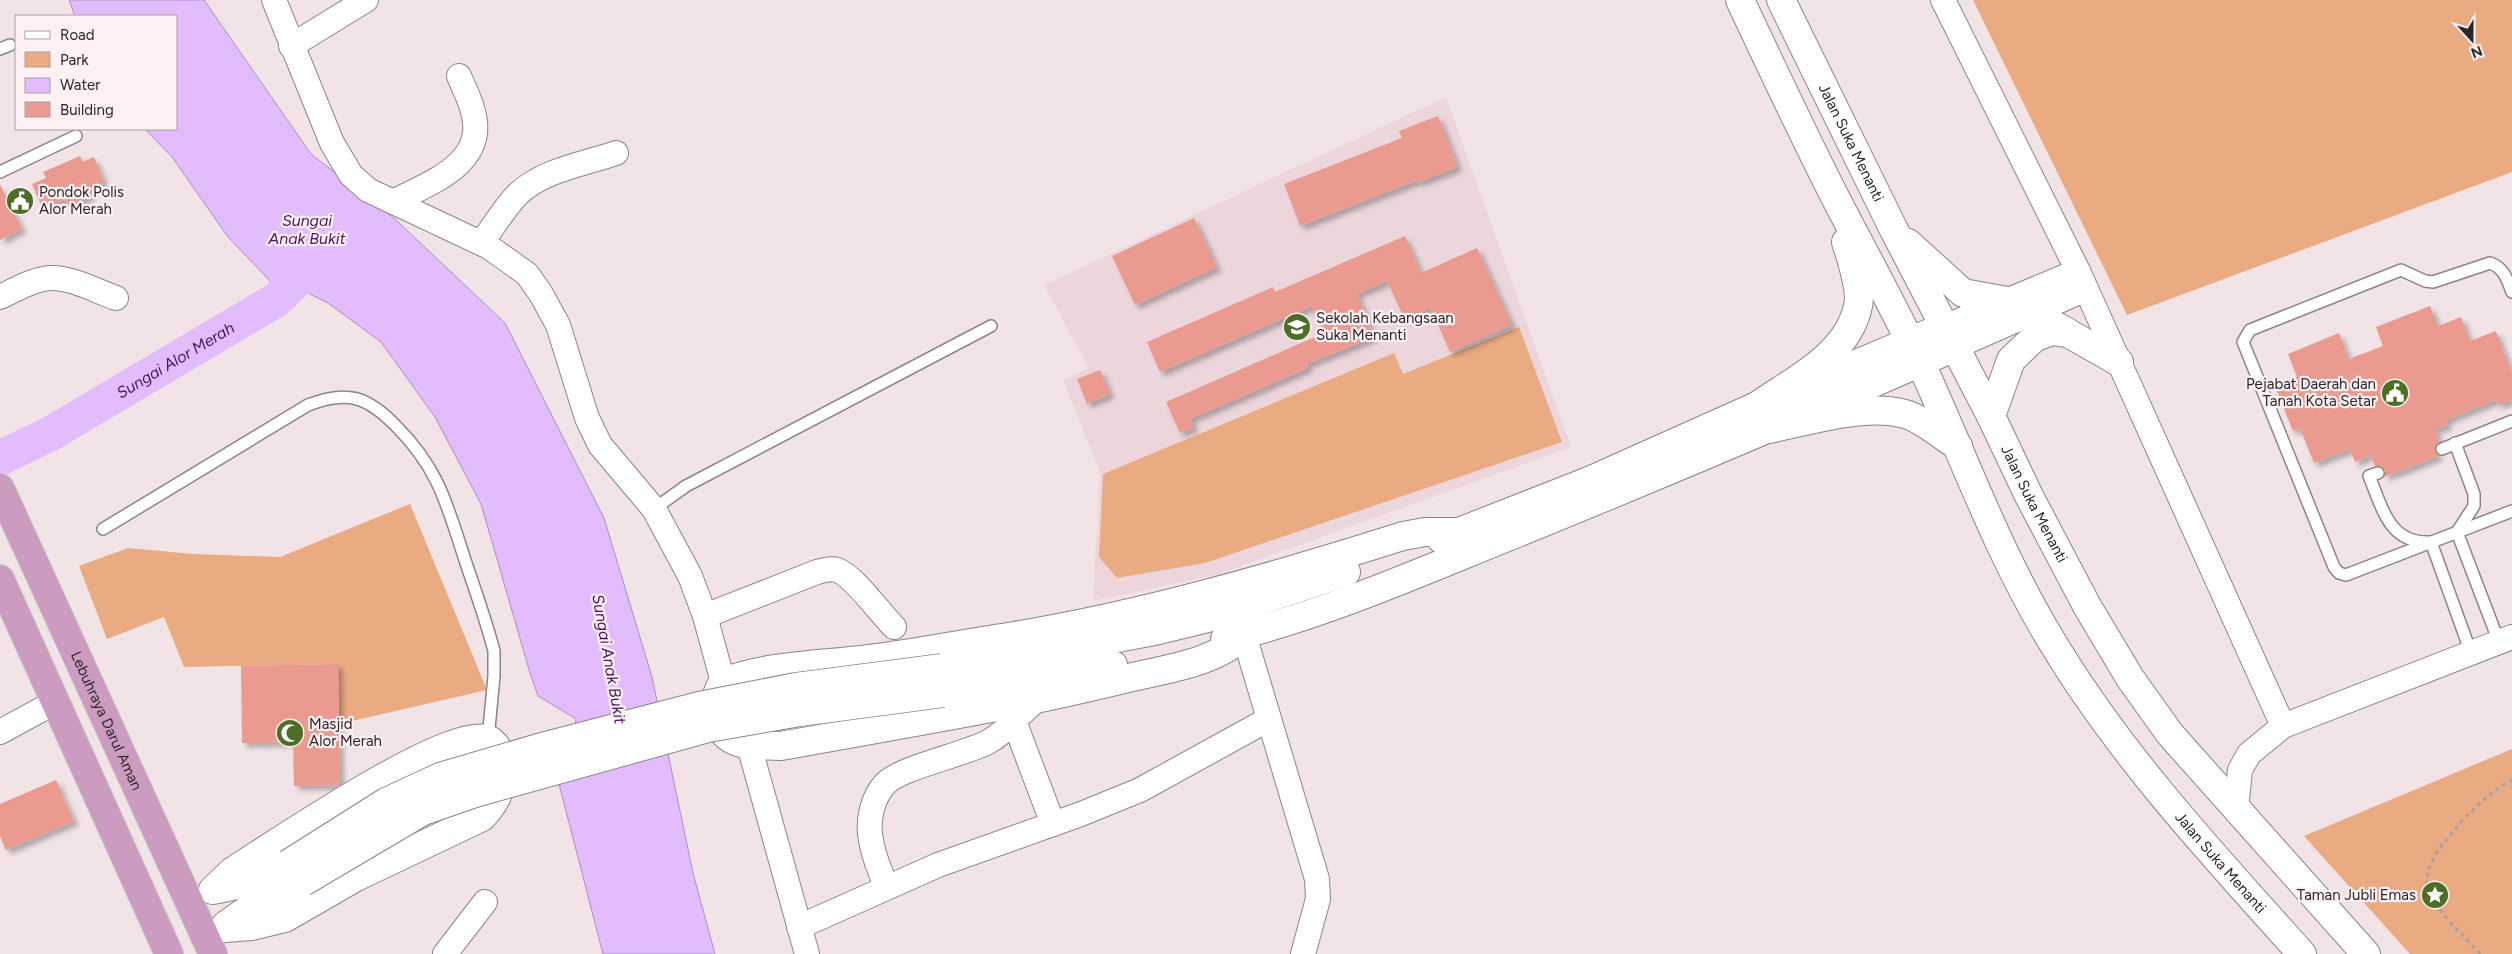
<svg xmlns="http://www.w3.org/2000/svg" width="2512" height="954" font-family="Figtree,sans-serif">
  <defs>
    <filter id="shadow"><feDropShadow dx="4.5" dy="4.5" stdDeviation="2.5" flood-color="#0004"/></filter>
  </defs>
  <rect width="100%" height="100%" fill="#f1e3e6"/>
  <path fill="#ecd6db" d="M1446 97 1571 447 1216 575 1093 601 1100 472 1063 380 1089 368 1044 285Z"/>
  <g fill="#eaaa82">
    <path d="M1973 0H2512V172L2127 315Z"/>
    <path d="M1519 327 1562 442 1205 563 1117 578 1099 557 1103 474 1394 353 1403 374Z"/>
    <path d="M410 504 487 690 339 724 338 664 184 667 164 617 107 639 79 566 128 548 193 554 280 557Z"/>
    <path d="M2512 749V954H2410L2304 836Z"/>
  </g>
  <path fill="#e3bcfe" stroke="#ac8fbe" d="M69 0H204L311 154 395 219 505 323 604 518 652 677 693 873 715 954H603L553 761 572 748 576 719 538 696 530 673 481 504 435 417 381 342 328 303 306 292 276 300 270 281 228 237 172 157 145 129H176V16H75Z"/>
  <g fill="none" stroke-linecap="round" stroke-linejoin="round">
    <path stroke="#e3bcfe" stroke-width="35" id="s1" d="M0 458 50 434 276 300 311 267"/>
  </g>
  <g fill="#ea9a8f" filter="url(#shadow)">
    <path d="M1438 116 1458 167 1419 182 1418 180 1300 226 1284 184 1402 138 1399 131Z"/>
    <path d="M80 156 83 162 94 157 104 182 88 189 91 196 68 206 65 199 43 209 32 184 46 178 43 172Z"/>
    <path d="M0 184 22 229 0 240Z"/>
    <path d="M1194 218 1217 267 1135 305 1112 256Z"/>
    <path d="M1405 236 1421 273 1477 248 1512 325 1450 352 1431 308 1405 320 1387 281 1357 294 1374 337 1307 364 1308 368 1190 419 1194 427 1180 433 1166 402 1324 333 1312 306 1160 372 1147 342 1273 287 1275 292Z"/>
    <path d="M2430 306 2438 326 2461 317 2470 341 2496 331 2512 373V400L2498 405 2496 400 2446 420 2448 425 2435 430 2439 442 2436 445 2435 451 2439 456 2384 477 2385 470 2380 466H2375L2371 455 2355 462 2350 449 2314 463 2300 428 2293 431 2275 386 2297 377 2288 354 2339 333 2349 359 2383 346 2376 327Z"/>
    <path d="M1100 370 1110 394 1087 404 1077 379Z"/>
    <path d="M338 664 340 785 294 786 293 742 242 743 241 666Z"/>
    <path d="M56 780 74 821 6 850 0 836V804Z"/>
  </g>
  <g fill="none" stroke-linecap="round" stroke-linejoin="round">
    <defs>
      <g id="service">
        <path d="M0 49 10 45"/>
        <path d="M0 172 76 136"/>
        <path d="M2512 292C2507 279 2504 268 2490 263L2433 282 2425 281 2401 270 2250 330 2243 342 2334 567 2339 573 2346 575 2512 511"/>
        <path d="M2455 443 2474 494V506L2457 532 2499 642"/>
        <path d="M2442 449 2512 421"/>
        <path d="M2378 473 2369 476C2383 509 2389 544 2431 542L2471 653"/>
        <path d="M654 509 686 486 991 326"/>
        <path d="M103 529 308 405C347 390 367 396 396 426 439 469 447 505 465 560 475 590 486 620 494 651V676L488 739"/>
      </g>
      <g id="minor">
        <path d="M274 0 332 143 351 175 368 190 489 247 527 274 541 294 558 325 587 418 600 445 654 509 690 576 705 616 723 682"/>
        <path d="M1943 0 2078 271 2283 726"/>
        <path d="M291 46 366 0"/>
        <path d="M393 202C431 182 490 163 472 108 469 97 463 86 459 76"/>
        <path d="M481 243C493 228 504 208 518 194 543 170 584 164 616 153"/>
        <path d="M0 297C15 290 35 278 52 278 73 278 96 291 116 298"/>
        <path d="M1944 327 2078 271"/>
        <path d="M1955 347 2086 289"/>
        <path d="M705 616 817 572C824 570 831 568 837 570 854 576 880 613 894 627"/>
        <path d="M1244 635 1317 879 1318 899 1303 954"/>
        <path d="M1014 721 1053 824"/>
        <path d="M0 732 55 702"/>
        <path d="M749 745 807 954"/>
        <path d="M2236 810 2240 770 2249 754 2283 726 2512 637"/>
        <path d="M886 887C881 872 873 856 871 840 867 822 872 797 886 783 903 767 963 755 988 742 1007 732 1019 713 1037 700"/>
        <path d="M799 927 938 865 1081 814 1140 790 1269 719"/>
        <path d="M445 954 485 902"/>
      </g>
      <g id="tertiary">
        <path d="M1441 539 1589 481 1757 406 1944 327"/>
        <path d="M1244 635C1214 664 1164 669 1124 679 1011 707 896 725 781 746 768 745 754 746 741 743 712 735 709 704 723 682 771 664 826 665 876 658 922 652 968 643 1014 636 1147 614 1276 576 1403 536L1425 532H1459"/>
        <path d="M1225 639C1327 614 1425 570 1522 531 1667 472 1811 411 1955 347"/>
        <path d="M942 668 1025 656 1159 630 1212 617 1346 572"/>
        <path d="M943 693 1113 665"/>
        <path d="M218 889 246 883 288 864"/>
        <path d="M213 890 233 871C276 844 444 729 486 739 499 742 504 763 503 774 501 792 494 804 482 817L356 877 285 918 252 926 224 928"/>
        <path d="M226 925 246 911 303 882"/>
      </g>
      <g id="secondary">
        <path id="s2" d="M1740 0C1771 66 1802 132 1835 197 1864 253 1895 309 1922 366 1964 457 1998 553 2051 640 2120 755 2212 854 2302 954"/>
        <path id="s3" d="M1781 0 1894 230 1991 416 2029 496 2087 606 2130 678 2170 734 2366 954"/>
        <path d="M1908 243 1963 293 2007 301"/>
        <path d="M2027 316 2044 320 2067 332"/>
        <path d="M1757 406C1794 380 1848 355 1858 306 1862 290 1851 258 1846 242"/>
        <path d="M1991 416 2011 360 2035 337 2052 331 2068 333 2119 362"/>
        <path d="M1769 429C1808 421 1865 403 1905 414 1921 418 1943 437 1958 446"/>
      </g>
      <g id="trunk">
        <path id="s4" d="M0 488 213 954"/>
        <path d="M0 579 169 954"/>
      </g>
    </defs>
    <use href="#service" stroke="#8f8385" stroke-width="14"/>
    <use href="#minor" stroke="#8f8385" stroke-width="26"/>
    <use href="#tertiary" stroke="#8f8385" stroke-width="30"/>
    <use href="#secondary" stroke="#8f8385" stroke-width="30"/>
    <use href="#trunk" stroke="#c8c7c7" stroke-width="30"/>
    <path stroke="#aba0a2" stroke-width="3" stroke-dasharray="4 4" stroke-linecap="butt" d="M2480 954C2463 934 2433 910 2427 884 2421 856 2487 791 2512 780"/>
    <use href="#service" stroke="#fff" stroke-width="11"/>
    <use href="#minor" stroke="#fff" stroke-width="24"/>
    <use href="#tertiary" stroke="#fff" stroke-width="28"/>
    <use href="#secondary" stroke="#fff" stroke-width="28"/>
    <use href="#trunk" stroke="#cc9cc0" stroke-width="28"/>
    <defs>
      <g id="tertiary-bridge">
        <path d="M288 864 386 802 440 777 542 747 699 706 796 687 942 668"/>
        <path d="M303 882 423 811 475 793 708 728 800 712 943 693"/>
      </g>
    </defs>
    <use href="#tertiary-bridge" stroke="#8f8385" stroke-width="30" stroke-linecap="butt"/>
    <use href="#tertiary-bridge" stroke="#fff" stroke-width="28"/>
  </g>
  <defs>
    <symbol id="civic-disc" viewBox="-11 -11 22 22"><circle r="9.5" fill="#4d6e25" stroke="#fef0f3"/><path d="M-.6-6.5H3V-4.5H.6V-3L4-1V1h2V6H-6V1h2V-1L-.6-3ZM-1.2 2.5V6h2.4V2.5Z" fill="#fff"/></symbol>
    <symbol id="school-disc" viewBox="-11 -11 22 22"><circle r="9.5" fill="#4d6e25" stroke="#fef0f3"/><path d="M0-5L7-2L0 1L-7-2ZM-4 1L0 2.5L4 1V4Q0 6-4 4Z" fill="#fff"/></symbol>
    <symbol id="mosque-disc" viewBox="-11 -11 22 22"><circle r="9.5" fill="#4d6e25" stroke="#fef0f3"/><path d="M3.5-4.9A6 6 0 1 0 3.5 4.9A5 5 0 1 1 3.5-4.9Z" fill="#fff"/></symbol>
    <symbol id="sight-disc" viewBox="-11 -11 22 22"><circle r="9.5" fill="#4d6e25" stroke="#fef0f3"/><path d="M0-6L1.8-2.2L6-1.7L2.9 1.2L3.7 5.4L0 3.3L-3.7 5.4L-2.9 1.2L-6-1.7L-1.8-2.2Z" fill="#fff"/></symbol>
  </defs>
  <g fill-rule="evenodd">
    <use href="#civic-disc" x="4" y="185" width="32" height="32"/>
    <use href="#school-disc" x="1281" y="311" width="32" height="32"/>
    <use href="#civic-disc" x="2379" y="377" width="32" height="32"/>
    <use href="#mosque-disc" x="274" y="717" width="32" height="32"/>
    <use href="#sight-disc" x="2419" y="879" width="32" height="32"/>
  </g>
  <g text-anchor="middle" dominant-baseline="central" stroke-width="4.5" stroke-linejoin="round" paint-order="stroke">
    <g font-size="15" fill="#2b2627" stroke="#fef0f3">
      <text stroke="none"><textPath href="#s3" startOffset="159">Jalan Suka Menanti</textPath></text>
      <text stroke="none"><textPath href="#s3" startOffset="564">Jalan Suka Menanti</textPath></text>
      <text stroke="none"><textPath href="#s4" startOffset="256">Lebuhraya Darul Aman</textPath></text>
      <text stroke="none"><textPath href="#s2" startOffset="992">Jalan Suka Menanti</textPath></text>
    </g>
    <g font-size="15" fill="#2b2627" stroke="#fef0f3" text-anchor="start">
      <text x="39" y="192">Pondok Polis<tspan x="39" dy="17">Alor Merah</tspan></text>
      <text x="1316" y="318">Sekolah Kebangsaan<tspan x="1316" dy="17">Suka Menanti</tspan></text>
      <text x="2376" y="384" text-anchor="end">Pejabat Daerah dan<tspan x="2376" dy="17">Tanah Kota Setar</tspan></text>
      <text x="309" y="724">Masjid<tspan x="309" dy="17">Alor Merah</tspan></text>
      <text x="2416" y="895" text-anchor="end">Taman Jubli Emas</text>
    </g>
    <g font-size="16" font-style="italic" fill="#461560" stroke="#fef0f3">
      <text x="307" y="220">Sungai<tspan x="307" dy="18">Anak Bukit</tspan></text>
      <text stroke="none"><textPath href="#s1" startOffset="201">Sungai Alor Merah</textPath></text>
      <text transform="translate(609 659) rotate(80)">Sungai Anak Bukit</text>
    </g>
  </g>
  <rect x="15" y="15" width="162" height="115" fill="#fef0f3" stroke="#aa9fa1"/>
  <rect x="25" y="31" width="25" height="8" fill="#ffffff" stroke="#aa9fa1"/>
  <text x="60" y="40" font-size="15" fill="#2b2627">Road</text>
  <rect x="25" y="52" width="25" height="15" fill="#eaaa82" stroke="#aa9fa1"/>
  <text x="60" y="65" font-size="15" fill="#2b2627">Park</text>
  <rect x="25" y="78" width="25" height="15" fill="#e3bcfe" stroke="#aa9fa1"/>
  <text x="60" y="90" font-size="15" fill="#2b2627">Water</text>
  <rect x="25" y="102" width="25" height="15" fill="#ea9a8f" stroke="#aa9fa1"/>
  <text x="60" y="115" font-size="15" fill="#2b2627">Building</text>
  <g transform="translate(2472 40) rotate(159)" stroke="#fef0f3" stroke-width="4" paint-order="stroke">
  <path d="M0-4L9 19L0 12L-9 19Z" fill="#2b2627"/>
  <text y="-8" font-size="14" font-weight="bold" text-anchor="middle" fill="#2b2627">N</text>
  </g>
</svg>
